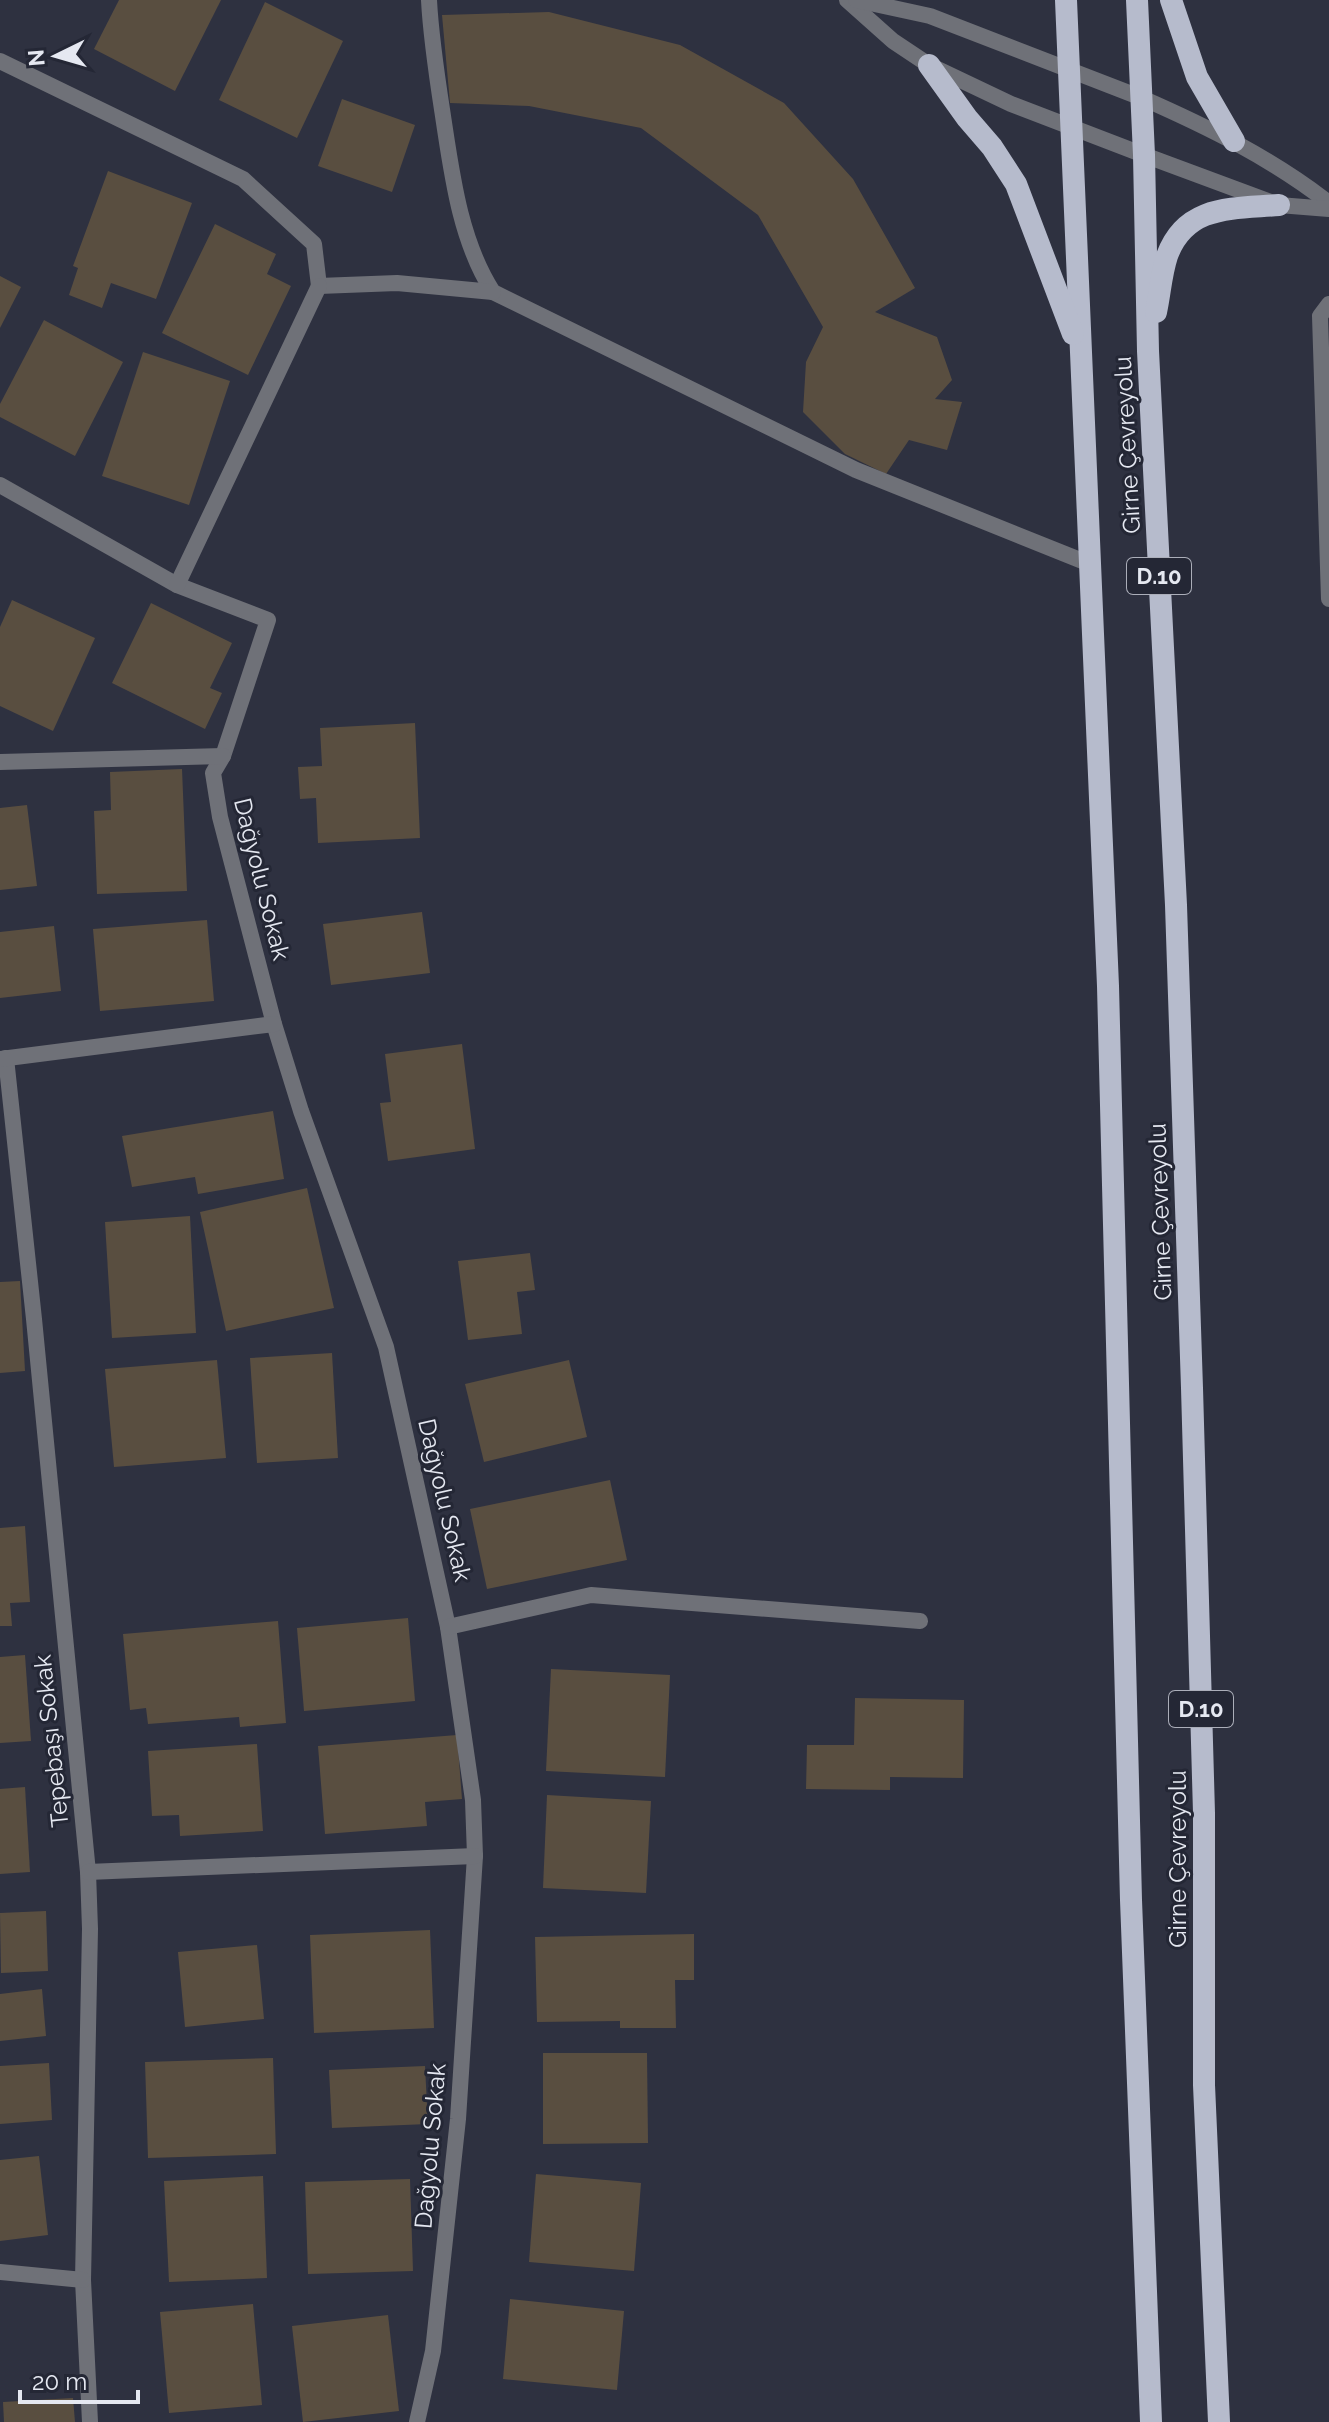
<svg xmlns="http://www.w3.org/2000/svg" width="1329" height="2422" font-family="Raleway,sans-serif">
  <rect width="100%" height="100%" fill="#2e3140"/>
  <g fill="#594e40">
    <path d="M119 0H221L175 91 94 49Z"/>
    <path d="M265 2 343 41 297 138 219 100Z"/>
    <path d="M549 12 680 45 784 103 853 179 915 288 875 312 937 337 952 380 935 399 962 402 947 450 909 440 886 474 845 454 803 412 806 362 823 327 758 215 641 128 529 106 450 103 442 15Z"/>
    <path d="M342 99 415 125 392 192 318 166Z"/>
    <path d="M108 171 192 203 156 299 111 283 102 308 69 295 78 268 73 266Z"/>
    <path d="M215 224 276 254 267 274 291 286 248 375 162 333Z"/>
    <path d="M0 276 21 287 0 328Z"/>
    <path d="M44 320 123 362 75 456 0 417V404Z"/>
    <path d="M143 352 230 381 189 505 102 476Z"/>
    <path d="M12 600 95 638 53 731 0 706V627Z"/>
    <path d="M151 603 232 643 210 688 222 693 205 729 112 683Z"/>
    <path d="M415 723 420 838 318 843 316 798 300 799 298 767 322 766 320 728Z"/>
    <path d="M182 769 187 891 97 894 94 811 111 810 110 772Z"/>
    <path d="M27 805 37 886 0 890V808Z"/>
    <path d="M422 912 430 973 331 985 323 924Z"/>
    <path d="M207 920 214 1001 100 1011 93 929Z"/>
    <path d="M54 926 61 991 0 998V932Z"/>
    <path d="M462 1044 475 1149 388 1161 380 1103 391 1102 385 1054Z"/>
    <path d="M273 1111 284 1179 198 1194 195 1177 132 1187 122 1136Z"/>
    <path d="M307 1188 334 1308 226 1331 200 1212Z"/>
    <path d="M190 1216 196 1333 112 1338 105 1222Z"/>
    <path d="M530 1253 535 1290 517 1292 522 1334 468 1340 458 1261Z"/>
    <path d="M20 1281 25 1371 0 1373V1282Z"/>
    <path d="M332 1353 338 1458 257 1463 250 1358Z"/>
    <path d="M217 1360 226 1458 114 1467 105 1369Z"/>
    <path d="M569 1360 587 1437 484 1462 465 1384Z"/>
    <path d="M610 1480 627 1560 487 1589 470 1509Z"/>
    <path d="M25 1526 30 1602 10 1603 12 1626H0V1528Z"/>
    <path d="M408 1618 415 1701 304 1711 297 1628Z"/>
    <path d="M278 1621 286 1723 240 1727 239 1717 148 1724 146 1708 130 1710 123 1634Z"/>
    <path d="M25 1655 31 1741 0 1743V1657Z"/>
    <path d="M551 1669 670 1675 665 1777 546 1771Z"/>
    <path d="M855 1698 964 1700 963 1778 890 1777V1790L806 1789 807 1745H854Z"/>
    <path d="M457 1735 462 1799 425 1802 427 1826 325 1834 318 1746Z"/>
    <path d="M257 1744 263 1831 180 1836 179 1815 152 1816 148 1751Z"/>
    <path d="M25 1787 30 1872 0 1874V1789Z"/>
    <path d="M547 1795 651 1801 646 1893 543 1888Z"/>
    <path d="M46 1911 48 1971 1 1973 0 1913Z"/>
    <path d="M430 1930 434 2028 314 2033 310 1935Z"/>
    <path d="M694 1934V1980H675L676 2028H620V2021L537 2022 535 1937Z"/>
    <path d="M257 1945 264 2019 185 2027 178 1952Z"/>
    <path d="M42 1989 46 2036 0 2041V1994Z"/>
    <path d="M543 2053H647L648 2143 543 2144Z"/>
    <path d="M273 2058 276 2154 148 2158 145 2062Z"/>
    <path d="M49 2063 52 2120 0 2124V2066Z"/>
    <path d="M425 2066 428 2124 332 2128 329 2070Z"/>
    <path d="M39 2156 48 2235 0 2241V2160Z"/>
    <path d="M536 2174 641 2183 634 2271 529 2262Z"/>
    <path d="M263 2176 267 2278 169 2282 164 2181Z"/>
    <path d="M410 2179 413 2271 308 2274 305 2182Z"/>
    <path d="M510 2299 624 2311 617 2390 503 2379Z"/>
    <path d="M253 2304 262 2405 169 2413 160 2312Z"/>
    <path d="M388 2315 399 2411 303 2422 292 2326Z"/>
    <path d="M73 2398 75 2422H4L3 2402Z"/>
  </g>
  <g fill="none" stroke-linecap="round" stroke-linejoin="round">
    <g stroke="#6f7178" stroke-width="16">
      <path d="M429 0C431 39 437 77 443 116 452 175 460 241 493 292L856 470 1090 564"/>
      <path d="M1329 304 1320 316 1329 599"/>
    </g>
    <g stroke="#6f7178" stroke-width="16">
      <path d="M0 61 243 179 314 244 319 286 397 283 493 292"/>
      <path d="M1142 98C1208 127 1271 158 1329 203"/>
      <path d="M1144 155 1279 205 1329 209"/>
      <path d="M0 485 177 585 268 620 223 756 213 773 220 817 274 1024 301 1111 386 1347 448 1627 473 1800 475 1856 458 2119 433 2351 417 2422"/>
      <path d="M177 585 319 286"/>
      <path d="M0 762 223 756"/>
      <path d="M6 1058 34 1319 88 1872 90 1929 83 2280 90 2422"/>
      <path d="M0 1059 274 1024"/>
      <path d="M448 1627 591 1595 920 1621"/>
      <path d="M88 1872 475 1856"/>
      <path d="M0 2272 83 2280"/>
    </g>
    <g stroke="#6f7178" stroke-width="16">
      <path d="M847 0 893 41 929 65 1011 104 1144 155"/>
      <path d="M856 0 930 16 1142 98"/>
    </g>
    <g stroke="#b6bbcc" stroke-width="22">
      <path d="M1066 0 1108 986 1131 1900 1151 2422"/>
      <path d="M1137 0 1144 155 1148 351 1176 905 1192 1388 1204 1813V2085L1219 2422"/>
      <path d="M1171 0 1197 77 1234 141"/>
      <path d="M929 65 967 118 992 147 1016 184 1073 334"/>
      <path d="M1156 312C1160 294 1161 274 1167 256 1186 204 1233 209 1279 205"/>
    </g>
  </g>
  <g text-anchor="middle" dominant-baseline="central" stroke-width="6" stroke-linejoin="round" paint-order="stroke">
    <g fill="#242735" stroke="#abaeb9" stroke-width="2">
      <rect x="1127" y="558" width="64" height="36" rx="6"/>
      <rect x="1169" y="1691" width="64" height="36" rx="6"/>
    </g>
    <g font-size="22" font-weight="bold" fill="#e5e8f1">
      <text x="1159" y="576">D.10</text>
      <text x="1201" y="1709">D.10</text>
    </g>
    <g font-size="24" fill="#e5e8f1" stroke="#242735">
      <text transform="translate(1127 445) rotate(-93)">Girne Çevreyolu</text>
      <text transform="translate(262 879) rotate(76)">Dağyolu Sokak</text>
      <text transform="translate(1160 1212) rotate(-92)">Girne Çevreyolu</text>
      <text transform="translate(445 1500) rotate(77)">Dağyolu Sokak</text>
      <text transform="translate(51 1741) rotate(-96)">Tepebaşı Sokak</text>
      <text transform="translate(1177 1859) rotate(-90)">Girne Çevreyolu</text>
      <text transform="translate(430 2146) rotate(-85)">Dağyolu Sokak</text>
    </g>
  </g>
  <g transform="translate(56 56) rotate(265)" stroke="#242735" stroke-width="6" paint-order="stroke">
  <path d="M0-6L14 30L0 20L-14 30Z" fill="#e5e8f1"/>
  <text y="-12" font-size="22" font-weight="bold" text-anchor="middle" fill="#e5e8f1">N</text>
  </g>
  <path d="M20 2390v12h118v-12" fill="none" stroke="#e5e8f1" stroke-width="4"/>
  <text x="32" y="2390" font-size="24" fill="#e5e8f1" stroke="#242735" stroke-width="6" paint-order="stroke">20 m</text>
</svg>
